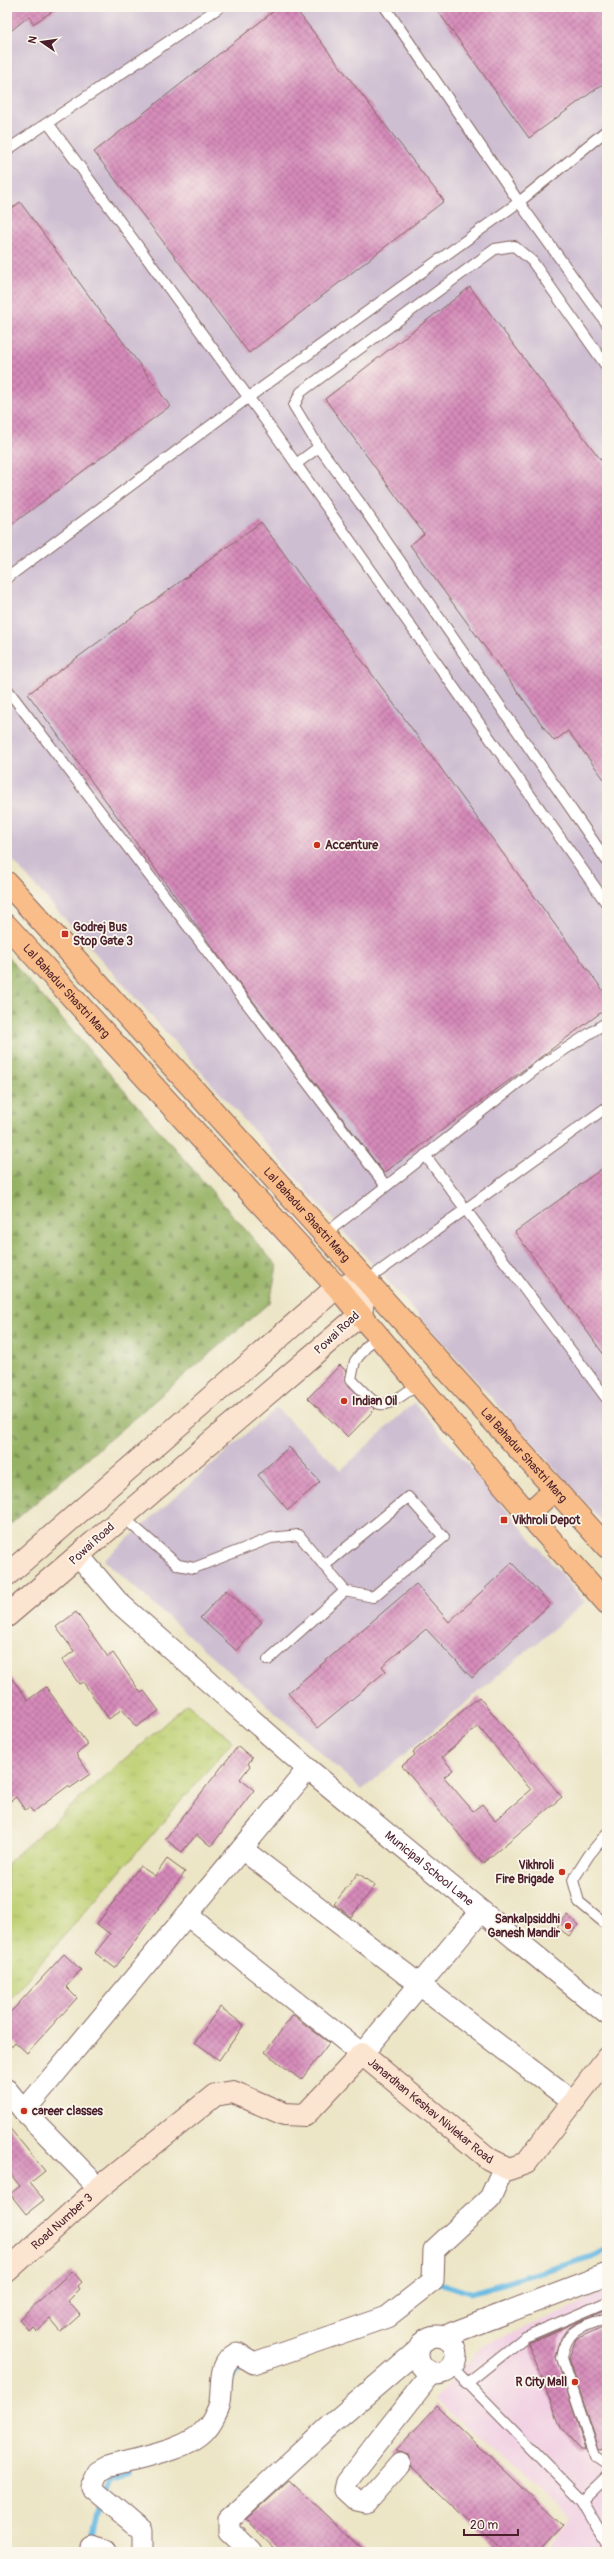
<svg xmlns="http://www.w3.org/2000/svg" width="614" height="2559" font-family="Pangolin,sans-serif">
  <defs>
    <pattern id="grass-tufts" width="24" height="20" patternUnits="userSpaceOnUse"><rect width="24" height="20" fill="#bed073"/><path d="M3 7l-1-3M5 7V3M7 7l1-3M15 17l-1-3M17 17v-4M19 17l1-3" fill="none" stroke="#a5b264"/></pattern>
    <pattern id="forest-firs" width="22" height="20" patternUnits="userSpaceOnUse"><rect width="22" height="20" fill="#96b265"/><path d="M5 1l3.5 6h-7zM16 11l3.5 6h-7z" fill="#7c9053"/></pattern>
    <pattern id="building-cross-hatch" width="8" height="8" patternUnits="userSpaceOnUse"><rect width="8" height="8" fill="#d58ab9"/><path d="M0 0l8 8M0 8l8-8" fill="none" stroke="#af7097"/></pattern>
  </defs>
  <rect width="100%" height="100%" fill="#fbf7ec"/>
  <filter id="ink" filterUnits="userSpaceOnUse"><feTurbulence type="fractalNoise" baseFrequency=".025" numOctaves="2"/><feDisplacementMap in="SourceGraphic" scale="8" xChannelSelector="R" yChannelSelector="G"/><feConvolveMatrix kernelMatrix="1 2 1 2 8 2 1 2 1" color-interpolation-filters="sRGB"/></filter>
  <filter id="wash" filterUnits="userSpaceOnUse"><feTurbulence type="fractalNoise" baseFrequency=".012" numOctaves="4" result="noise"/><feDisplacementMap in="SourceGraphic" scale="16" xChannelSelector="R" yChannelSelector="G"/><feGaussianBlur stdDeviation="0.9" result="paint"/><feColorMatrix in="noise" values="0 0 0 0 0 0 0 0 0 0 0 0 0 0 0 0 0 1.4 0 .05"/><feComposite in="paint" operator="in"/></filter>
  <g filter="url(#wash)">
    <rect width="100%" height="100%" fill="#ece5c6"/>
    <path fill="#f1d0e3" d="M607 2291V2552H547L570 2518 435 2400 481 2347Z"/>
    <g fill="#cebed1">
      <path d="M7 7H607V1527L7 854Z"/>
      <path d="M414 1402 585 1602 362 1790 104 1560 276 1408 341 1470Z"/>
    </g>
    <path fill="url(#grass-tufts)" stroke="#84784f" d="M187 1704 233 1741 7 2002V1863Z"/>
    <path fill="url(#forest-firs)" stroke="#706848" d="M7 956 277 1266 270 1302 7 1527Z"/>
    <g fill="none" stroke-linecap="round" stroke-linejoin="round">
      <g stroke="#68bae3" stroke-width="5.5">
        <path d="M437 2282 471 2293 593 2256 607 2247"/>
        <path d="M229 2385 236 2372 249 2365"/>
        <path d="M104 2492 110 2478 131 2471"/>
        <path d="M90 2544 100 2500"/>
      </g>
    </g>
    <g id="blocks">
      <g fill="url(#building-cross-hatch)" fill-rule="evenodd">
        <path d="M7 7H59L33 24 29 16 7 34Z"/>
        <path d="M279 7H294L444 201 249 353 94 152Z"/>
        <path d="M435 7H607V81L529 138Z"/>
        <path d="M20 202 170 406 7 528V212Z"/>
        <path d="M470 287 607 468V783L568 731 554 741 410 545 424 534 325 399Z"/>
        <path d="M261 522 607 996V1008L384 1173 218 955 28 694Z"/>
        <path d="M607 1165V1359L515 1232Z"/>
        <path d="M340 1365 346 1371V1383L375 1409 348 1437 308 1398Z"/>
        <path d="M289 1447 320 1482 288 1510 258 1475Z"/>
        <path d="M512 1563 550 1604 472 1678 426 1629 382 1666 386 1671 317 1728 288 1693 416 1584 449 1622Z"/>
        <path d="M226 1590 262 1622 237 1651 200 1618Z"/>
        <path d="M76 1612 108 1657 113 1653 141 1693 144 1691 159 1711 136 1727 122 1709 109 1719 83 1682 79 1684 62 1660 74 1651 56 1627Z"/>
        <path d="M7 1672 28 1700 46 1687 88 1745 76 1754 90 1774 70 1788 68 1786 33 1812 29 1807 25 1810 16 1797 7 1804Z"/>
        <path d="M479 1697 562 1797 483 1863 402 1766 415 1755 413 1752ZM478 1726 531 1790 495 1820 482 1804 473 1811 444 1777 453 1770 442 1757Z"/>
        <path d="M238 1746 252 1758 248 1764 250 1766 240 1779 254 1790 211 1846 196 1835 182 1852 165 1839Z"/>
        <path d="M167 1859 185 1872 115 1968 95 1953 110 1934 97 1924 140 1866 155 1876Z"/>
        <path d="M358 1873 375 1886 351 1917 334 1904Z"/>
        <path d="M567 1915 578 1925 569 1936 557 1927Z"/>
        <path d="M64 1954 81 1970 66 1987 77 1998 27 2053 15 2042 7 2051V2016Z"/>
        <path d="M220 2007 244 2025 219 2060 195 2042Z"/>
        <path d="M293 2015 329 2043 301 2080 265 2052Z"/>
        <path d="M7 2125 45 2171 30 2183 44 2200 26 2214 10 2194 20 2186 7 2170Z"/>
        <path d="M72 2271 82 2282 78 2286 80 2289 68 2301 80 2315 61 2332 50 2319 37 2331 33 2327 29 2331 19 2319Z"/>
        <path d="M607 2309V2312L580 2321 567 2329 561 2338 556 2357 586 2450H581L561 2428 528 2343Z"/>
        <path d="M607 2325V2448L599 2449 569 2358 576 2339Z"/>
        <path d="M437 2406 563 2526 538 2552H501L412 2467 408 2455 395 2451Z"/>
        <path d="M289 2480 365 2552H278L245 2520Z"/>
      </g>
    </g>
  </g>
  <g filter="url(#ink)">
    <use href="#blocks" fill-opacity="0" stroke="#836461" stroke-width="1"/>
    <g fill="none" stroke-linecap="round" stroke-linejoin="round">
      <defs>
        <g id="lane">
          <path d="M385 7 519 202 607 324"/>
          <path d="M48 123 265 420 607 904"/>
          <path d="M7 150 220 7"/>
          <path d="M607 367 532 261 514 246 495 249 301 392 294 406 319 447 360 503 607 861"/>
          <path d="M296 464 319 447"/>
          <path d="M7 578 249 397 519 202 607 130"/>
          <path d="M7 689 386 1186"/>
          <path d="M425 1155 607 1399"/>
          <path d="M325 1234 541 1065 607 1022"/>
          <path d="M366 1281 607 1107"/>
          <path d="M377 1333 355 1361 351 1379C384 1414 380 1410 419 1384"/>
          <path d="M123 1517 178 1565 194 1568 271 1538 299 1535 345 1591"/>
          <path d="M268 1660 345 1591 373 1597 444 1537 408 1497 324 1566"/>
          <path d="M607 1833 589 1855 573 1880 579 1902 607 1925"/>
          <path d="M607 2318C581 2328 567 2327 562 2358L595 2456 607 2464"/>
          <path d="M452 2367 582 2500 607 2543"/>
          <path d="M466 2384 525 2337 607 2302"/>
          <path d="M582 2500 607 2476"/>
        </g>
        <g id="street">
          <path id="s1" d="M79 1556 118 1602 308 1769 607 2014"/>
          <path d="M242 1849 573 2102"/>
          <path d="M187 1915 362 2054 481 1911"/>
          <path d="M7 2090 24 2111 99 2188"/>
          <path d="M24 2111 308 1769"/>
          <circle cx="437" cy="2355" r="19"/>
          <path d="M442 2337 607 2274"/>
          <path d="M400 2464 366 2503 357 2501 345 2490 347 2481 431 2374"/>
          <path d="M93 2552V2547L106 2552"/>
          <path d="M143 2552V2531L91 2487 98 2472 107 2467C134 2459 188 2451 206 2429 211 2424 219 2409 220 2402 223 2383 217 2364 237 2353L254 2363 387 2317 433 2281 434 2250 490 2198 504 2167"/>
          <path d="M251 2552 229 2531V2519L327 2428 418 2350"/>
        </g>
        <g id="secondary">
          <path d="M7 1575 337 1287 366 1281 361 1314 7 1616"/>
          <path id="s2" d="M7 2271 99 2188 215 2095 233 2092 284 2114 305 2115 362 2054 489 2159 509 2169 526 2163 607 2058"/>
        </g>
        <g id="primary">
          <path id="s3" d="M7 883 607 1547"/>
          <path id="s4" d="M7 926 337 1287 528 1514 607 1603"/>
          <path d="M528 1514 555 1489"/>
        </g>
      </defs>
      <use href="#lane" stroke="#836461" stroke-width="12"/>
      <use href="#street" stroke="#836461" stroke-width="23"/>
      <use href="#secondary" stroke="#836461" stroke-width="24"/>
      <use href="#primary" stroke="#836461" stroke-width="24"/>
      <use href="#lane" stroke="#fff" stroke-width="10"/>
      <use href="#street" stroke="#fff" stroke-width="21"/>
      <use href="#secondary" stroke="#fce5d0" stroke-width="22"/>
      <use href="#primary" stroke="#f8bd89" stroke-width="22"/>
    </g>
  </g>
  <g fill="#c8321e" stroke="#fbf7ec" stroke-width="1.5">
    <circle cx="317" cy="845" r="4"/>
    <rect x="61" y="930" width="8" height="8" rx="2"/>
    <circle cx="344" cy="1401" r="4"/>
    <rect x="500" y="1516" width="8" height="8" rx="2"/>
    <circle cx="562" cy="1872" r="4"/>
    <circle cx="568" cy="1926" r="4"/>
    <circle cx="24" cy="2111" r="4"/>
    <circle cx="575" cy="2382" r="4"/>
  </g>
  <g text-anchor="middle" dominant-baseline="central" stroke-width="3.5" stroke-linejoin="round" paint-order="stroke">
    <g font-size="12" font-weight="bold" fill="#4a1f2b" stroke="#fbf7ec" text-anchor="start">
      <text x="325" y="845">Accenture</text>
      <text x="73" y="927">Godrej Bus<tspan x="73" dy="14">Stop Gate 3</tspan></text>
      <text x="352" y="1401">Indian Oil</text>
      <text x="512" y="1520">Vikhroli Depot</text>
      <text x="554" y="1865" text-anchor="end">Vikhroli<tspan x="554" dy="14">Fire Brigade</tspan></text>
      <text x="560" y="1919" text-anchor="end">Sankalpsiddhi<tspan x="560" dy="14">Ganesh Mandir</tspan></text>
      <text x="32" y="2111">career classes</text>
      <text x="567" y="2382" text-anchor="end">R City Mall</text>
    </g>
    <g font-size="12" fill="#4a1f2b" stroke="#fbf7ec">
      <text stroke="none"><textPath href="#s4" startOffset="88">Lal Bahadur Shastri Marg</textPath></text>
      <text stroke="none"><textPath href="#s3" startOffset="447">Lal Bahadur Shastri Marg</textPath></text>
      <text transform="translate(337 1333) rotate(-43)">Powai Road</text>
      <text stroke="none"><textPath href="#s3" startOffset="771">Lal Bahadur Shastri Marg</textPath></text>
      <text transform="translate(92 1544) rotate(-42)">Powai Road</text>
      <text stroke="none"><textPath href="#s1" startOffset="470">Municipal School Lane</textPath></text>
      <text stroke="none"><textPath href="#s2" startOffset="540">Janardhan Keshav Nivlekar Road</textPath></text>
      <text stroke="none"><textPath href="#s2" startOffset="74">Road Number 3</textPath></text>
    </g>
  </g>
  <rect width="614" height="2559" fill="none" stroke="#fbf7ec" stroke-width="24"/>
  <g transform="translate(42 42) rotate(283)" stroke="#fbf7ec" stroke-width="3" paint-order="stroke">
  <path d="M0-3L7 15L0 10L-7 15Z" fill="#4a1f2b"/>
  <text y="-6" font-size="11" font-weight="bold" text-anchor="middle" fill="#4a1f2b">N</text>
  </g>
  <path d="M464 2529v6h54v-6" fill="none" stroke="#4a1f2b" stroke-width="2"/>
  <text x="470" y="2529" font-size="12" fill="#4a1f2b" stroke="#fbf7ec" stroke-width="3" paint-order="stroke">20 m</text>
</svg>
